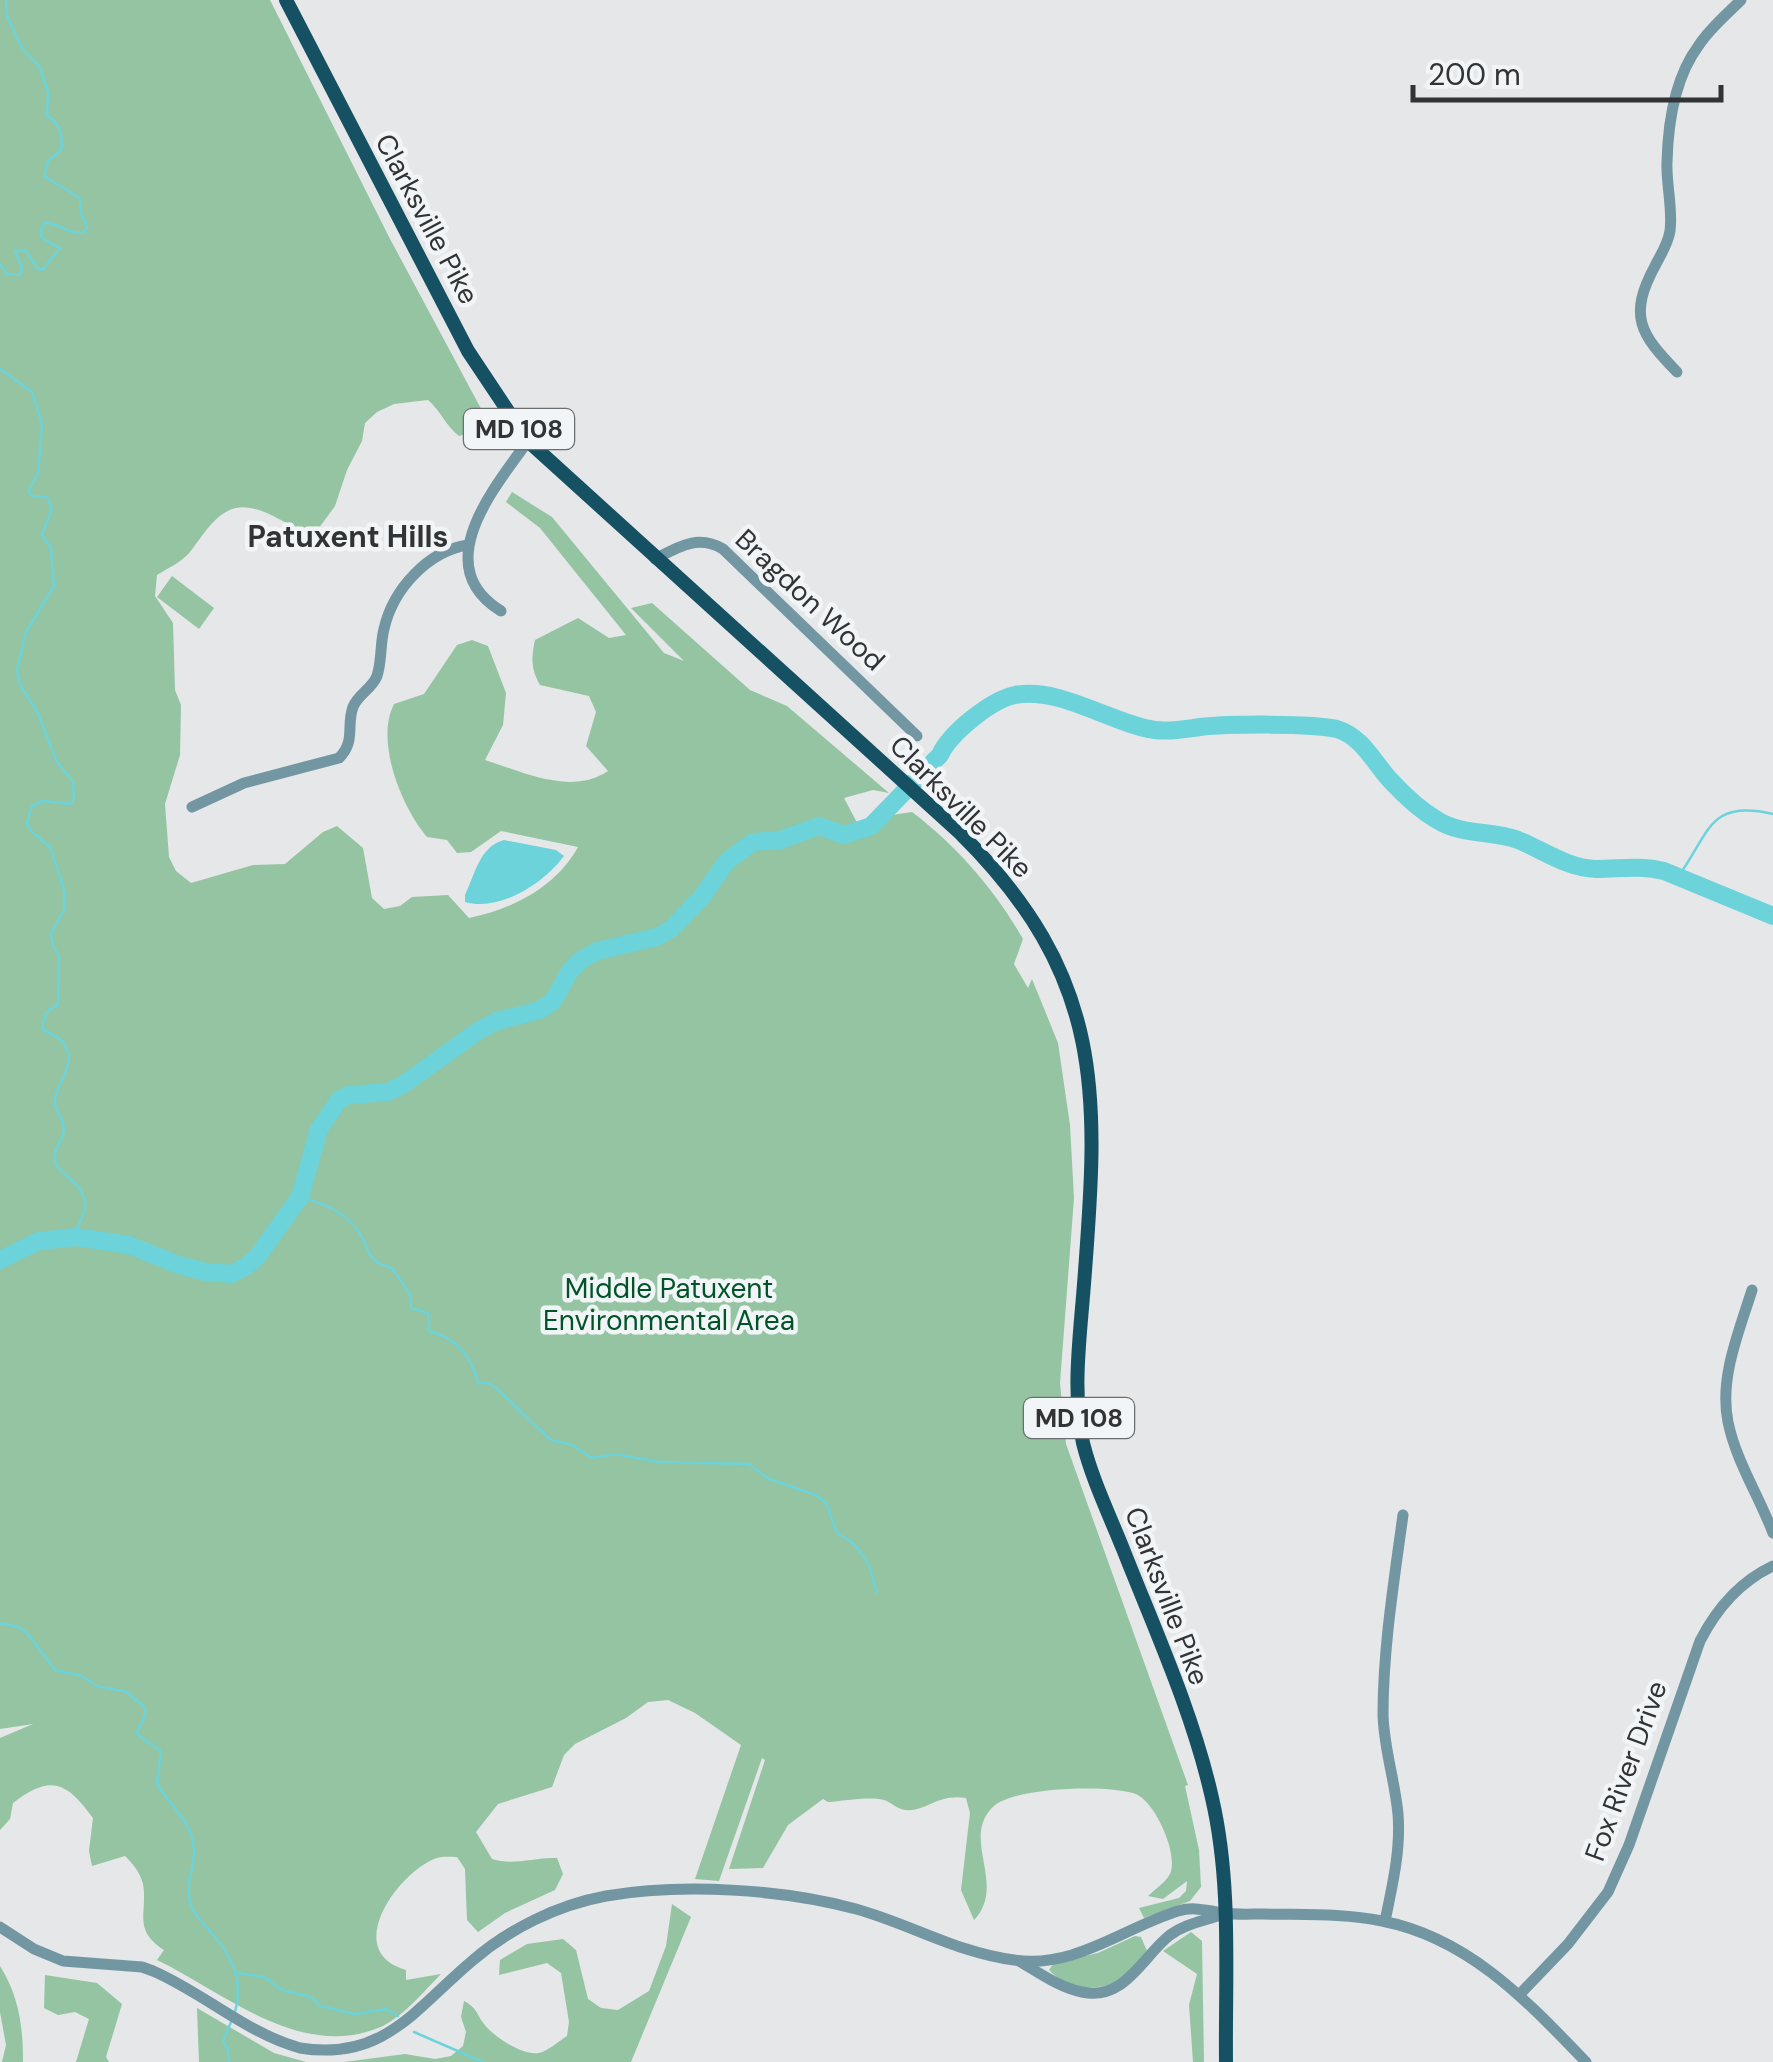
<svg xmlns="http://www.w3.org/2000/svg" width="1773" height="2062" font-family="'DM Sans',sans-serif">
  <rect width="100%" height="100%" fill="#e5e7e9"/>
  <g fill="#94c4a1">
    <path d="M0 0H270L389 237 486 418 475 431 459 436C445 425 441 411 428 400L394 404 377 412 365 423 362 441 347 470 335 506 316 532C290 531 276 512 250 508 221 502 205 533 190 552 182 562 168 568 157 575L155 596 173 623 175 690 181 705 180 755 165 804 169 857 176 871 191 883 253 865 285 864 323 832 337 826 363 848 372 898 384 909 400 906 412 897 448 895 469 918C513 909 556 887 578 847L501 831 471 852 457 853 447 840 427 837C401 806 375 741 394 704L424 694 457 645 472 640 488 646 506 693 503 725 485 760C523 772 571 796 608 771L586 746 596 712 589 696 540 685C531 669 531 658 535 640L578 618 609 638 626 635 540 528 506 502 512 492 552 517 664 653 684 661 631 608 652 603 750 690 787 706 889 793 873 790 844 798 862 832 892 815 912 812C957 846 995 890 1023 939L1014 964 1028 988 1032 979 1058 1043 1070 1125 1074 1198 1060 1383 1066 1444 1188 1785 1185 1786 1199 1850 1201 1887 1190 1901 1144 1918 1139 1908 1179 1898 1186 1891 1187 1881 1163 1899 1148 1896C1154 1890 1166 1882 1170 1874 1179 1854 1155 1802 1136 1794 1110 1784 1014 1787 994 1806 959 1838 1008 1884 974 1920L961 1890 970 1813 966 1798C938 1793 926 1812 905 1810 897 1809 891 1802 884 1800 868 1796 844 1801 828 1802L823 1799 788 1825 763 1868 729 1869 765 1760 762 1758 719 1881 695 1879 741 1745 695 1713 668 1700 648 1702 626 1718 575 1744 564 1755 552 1787 498 1804 476 1832 492 1859C514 1866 534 1857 557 1858L563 1874 555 1890 505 1913 478 1932 467 1920 465 1869 457 1857C449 1857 442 1856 434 1859 396 1875 342 1952 406 1970V1980L441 1974C423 1992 406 2014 383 2026 302 2062 227 1994 157 1960L164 1950C132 1929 148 1913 143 1884 140 1872 133 1864 125 1856L92 1866 89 1851 93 1818C67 1783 52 1773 13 1803L10 1819 0 1830V1738L33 1724 0 1729Z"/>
    <path d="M172 576 214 608 199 629 157 597Z"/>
    <path d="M672 1904 691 1917 631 2062H344L405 2054 435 2059 451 2056 463 2046 466 2032 461 2017 464 2001C477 2008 476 2013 484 2024 494 2037 523 2056 539 2053 548 2051 559 2041 567 2036L569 2022 561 1973 547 1963 499 1975 500 1960 527 1944 563 1939 576 1950 588 1999 601 2008 618 2010 649 1991 666 1946Z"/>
    <path d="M1191 1932 1202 1941 1204 2062H1193L1189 2005 1197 1974 1163 1951Z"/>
    <path d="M1135 1936 1141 1937 1147 1951C1140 1959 1133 1970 1125 1976 1103 1994 1067 1990 1049 1970L1054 1963 1098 1953Z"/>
    <path d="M0 1966C19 1996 23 2027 23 2062H2L6 2045 0 2012Z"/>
    <path d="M45 1975 97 1983 122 2004 106 2057 109 2062H76L89 2019 75 2012 58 2015 44 2008Z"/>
    <path d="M197 2008 274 2053 306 2062H199Z"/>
  </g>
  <path fill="#6cd3da" d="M504 840 556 850 564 856C544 883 500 912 465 902V895C475 874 480 846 504 840Z"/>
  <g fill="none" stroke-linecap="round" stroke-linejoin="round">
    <g stroke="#6cd3da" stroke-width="2.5">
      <path d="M0 264 7 274 20 275 22 267 15 251 25 250 37 268 42 270 60 248 42 238 41 229 45 223C60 222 69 236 85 232L87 227 81 213 80 198 44 176 48 161 61 150C63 137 60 122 47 116L48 92 39 66 22 48 7 16 6 0"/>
      <path d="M0 369 32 392 42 424 38 473 29 491 32 496 47 497 52 508 42 535 51 548 54 586 26 632 17 670 20 685 38 713 56 760 73 782 74 799 70 804 43 801 32 806 27 823 31 831 50 847 64 889V910L51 933 53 945 59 956 58 1004 46 1013 42 1028C49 1035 62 1036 66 1047 75 1067 58 1080 55 1099 54 1111 63 1117 64 1128 65 1142 50 1148 56 1164 59 1176 87 1182 85 1208 84 1218 76 1224 76 1237"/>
      <path d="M1678 877C1710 833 1708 799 1773 814"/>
      <path d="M300 1197C322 1203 341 1210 356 1228 371 1247 363 1261 392 1268L410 1294 411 1308 428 1313 429 1331C457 1338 471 1356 478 1383H488L496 1388 551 1440 572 1445 592 1458 615 1454 659 1462 749 1464 769 1479 816 1495 826 1503 837 1533 853 1543 868 1562 877 1593"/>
      <path d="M0 1623 19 1627 27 1633 55 1670 82 1676 97 1686 127 1692 145 1708V1716L137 1732 139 1736 161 1751 157 1784C170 1806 195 1824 194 1852 194 1871 184 1886 191 1905 194 1915 202 1922 209 1930 232 1955 245 1981 234 2015"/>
      <path d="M238 1973 264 1977 282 1990 311 1997 320 2006 355 2014 387 2009 398 2016"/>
      <path d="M414 2032 483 2062"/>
      <path d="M229 2062 228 2050 223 2041 231 2022"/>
    </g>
    <path stroke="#6cd3da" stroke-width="18" d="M0 1260 39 1241 76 1237 129 1245 179 1265 206 1272 231 1274 245 1267 257 1257 300 1197 319 1129 339 1100 349 1095 388 1092 404 1084 478 1031 497 1021 540 1010 553 1001 570 971 581 960 597 951 657 937 671 929 701 898 727 861 753 842 780 840 819 826 844 835 871 826 940 755C950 733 991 700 1015 695 1059 686 1112 724 1155 730 1170 732 1185 729 1200 727 1227 724 1313 723 1337 729 1363 737 1374 763 1391 781 1404 795 1420 810 1437 820 1463 836 1491 830 1518 840 1543 850 1567 868 1596 869 1620 869 1640 865 1664 871L1773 916"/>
    <g stroke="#7396a3" stroke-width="11">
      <path d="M1677 372C1640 334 1628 316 1655 266 1661 254 1668 244 1670 231 1673 209 1666 184 1667 162 1668 123 1675 77 1699 45 1710 28 1727 14 1741 0"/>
      <path d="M655 559C678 547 698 534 723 549L917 736"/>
      <path d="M501 611C428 566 494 488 528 441"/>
      <path d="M192 807 244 783 339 758C356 741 346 726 353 707 358 694 372 689 377 676 382 661 380 644 384 629 393 589 428 551 468 545"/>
      <path d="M1752 1290C1739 1332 1719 1378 1728 1422 1736 1461 1759 1496 1773 1533"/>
      <path d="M1385 1921C1392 1887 1401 1850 1398 1814 1395 1781 1384 1749 1383 1715 1383 1649 1394 1581 1403 1515"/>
      <path d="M0 1927 34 1949 63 1961 142 1967 153 1971C204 1993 246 2033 300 2048 384 2062 418 2006 472 1961 509 1929 557 1905 606 1896 682 1883 782 1889 856 1909 910 1924 958 1953 1014 1960 1075 1969 1123 1928 1178 1911 1195 1906 1207 1911 1224 1913 1237 1915 1251 1914 1264 1914 1303 1915 1343 1913 1382 1921 1469 1938 1527 2001 1586 2062"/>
      <path d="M1019 1961C1038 1972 1060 1988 1082 1992 1125 2001 1142 1957 1170 1935 1185 1924 1203 1921 1220 1915"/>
      <path d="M1520 1994 1568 1944 1608 1892 1629 1845 1700 1641C1717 1608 1739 1582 1773 1566"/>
    </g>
    <path stroke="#165163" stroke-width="14" d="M286 0 468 351 528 441 959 832C1106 977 1099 1093 1084 1284 1080 1337 1072 1391 1083 1443 1092 1479 1109 1514 1123 1549 1155 1630 1193 1713 1212 1798 1232 1884 1225 1975 1226 2062"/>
  </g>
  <g text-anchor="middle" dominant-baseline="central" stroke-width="9" stroke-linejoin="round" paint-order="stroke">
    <g fill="#f2f5f7" stroke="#6c6d6e" stroke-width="2.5">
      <rect x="464" y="409" width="110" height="40" rx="8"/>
      <rect x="1024" y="1398" width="110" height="40" rx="8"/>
    </g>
    <g font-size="25" font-weight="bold" fill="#323334">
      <text x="519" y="429">MD 108</text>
      <text x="1079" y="1418">MD 108</text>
    </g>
    <g font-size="28" fill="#323334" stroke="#f2f5f7">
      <text transform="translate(427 219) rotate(62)">Clarksville Pike</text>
      <text transform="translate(810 600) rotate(43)">Bragdon Wood</text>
      <text transform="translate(961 807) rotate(45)">Clarksville Pike</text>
      <text transform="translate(1167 1596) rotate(69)">Clarksville Pike</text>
      <text transform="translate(1626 1771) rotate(-70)">Fox River Drive</text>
    </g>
    <g font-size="28" fill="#005428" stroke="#f2f5f7">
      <text x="669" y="1288">Middle Patuxent<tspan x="669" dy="32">Environmental Area</tspan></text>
    </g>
    <g font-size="30" font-weight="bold" fill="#323334" stroke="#f2f5f7">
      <text x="348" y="536">Patuxent Hills</text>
    </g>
  </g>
  <path d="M1413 85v15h308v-15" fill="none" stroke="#323334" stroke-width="5"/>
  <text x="1428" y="85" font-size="30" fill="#323334" stroke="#f2f5f7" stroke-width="8" paint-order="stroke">200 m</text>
</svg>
